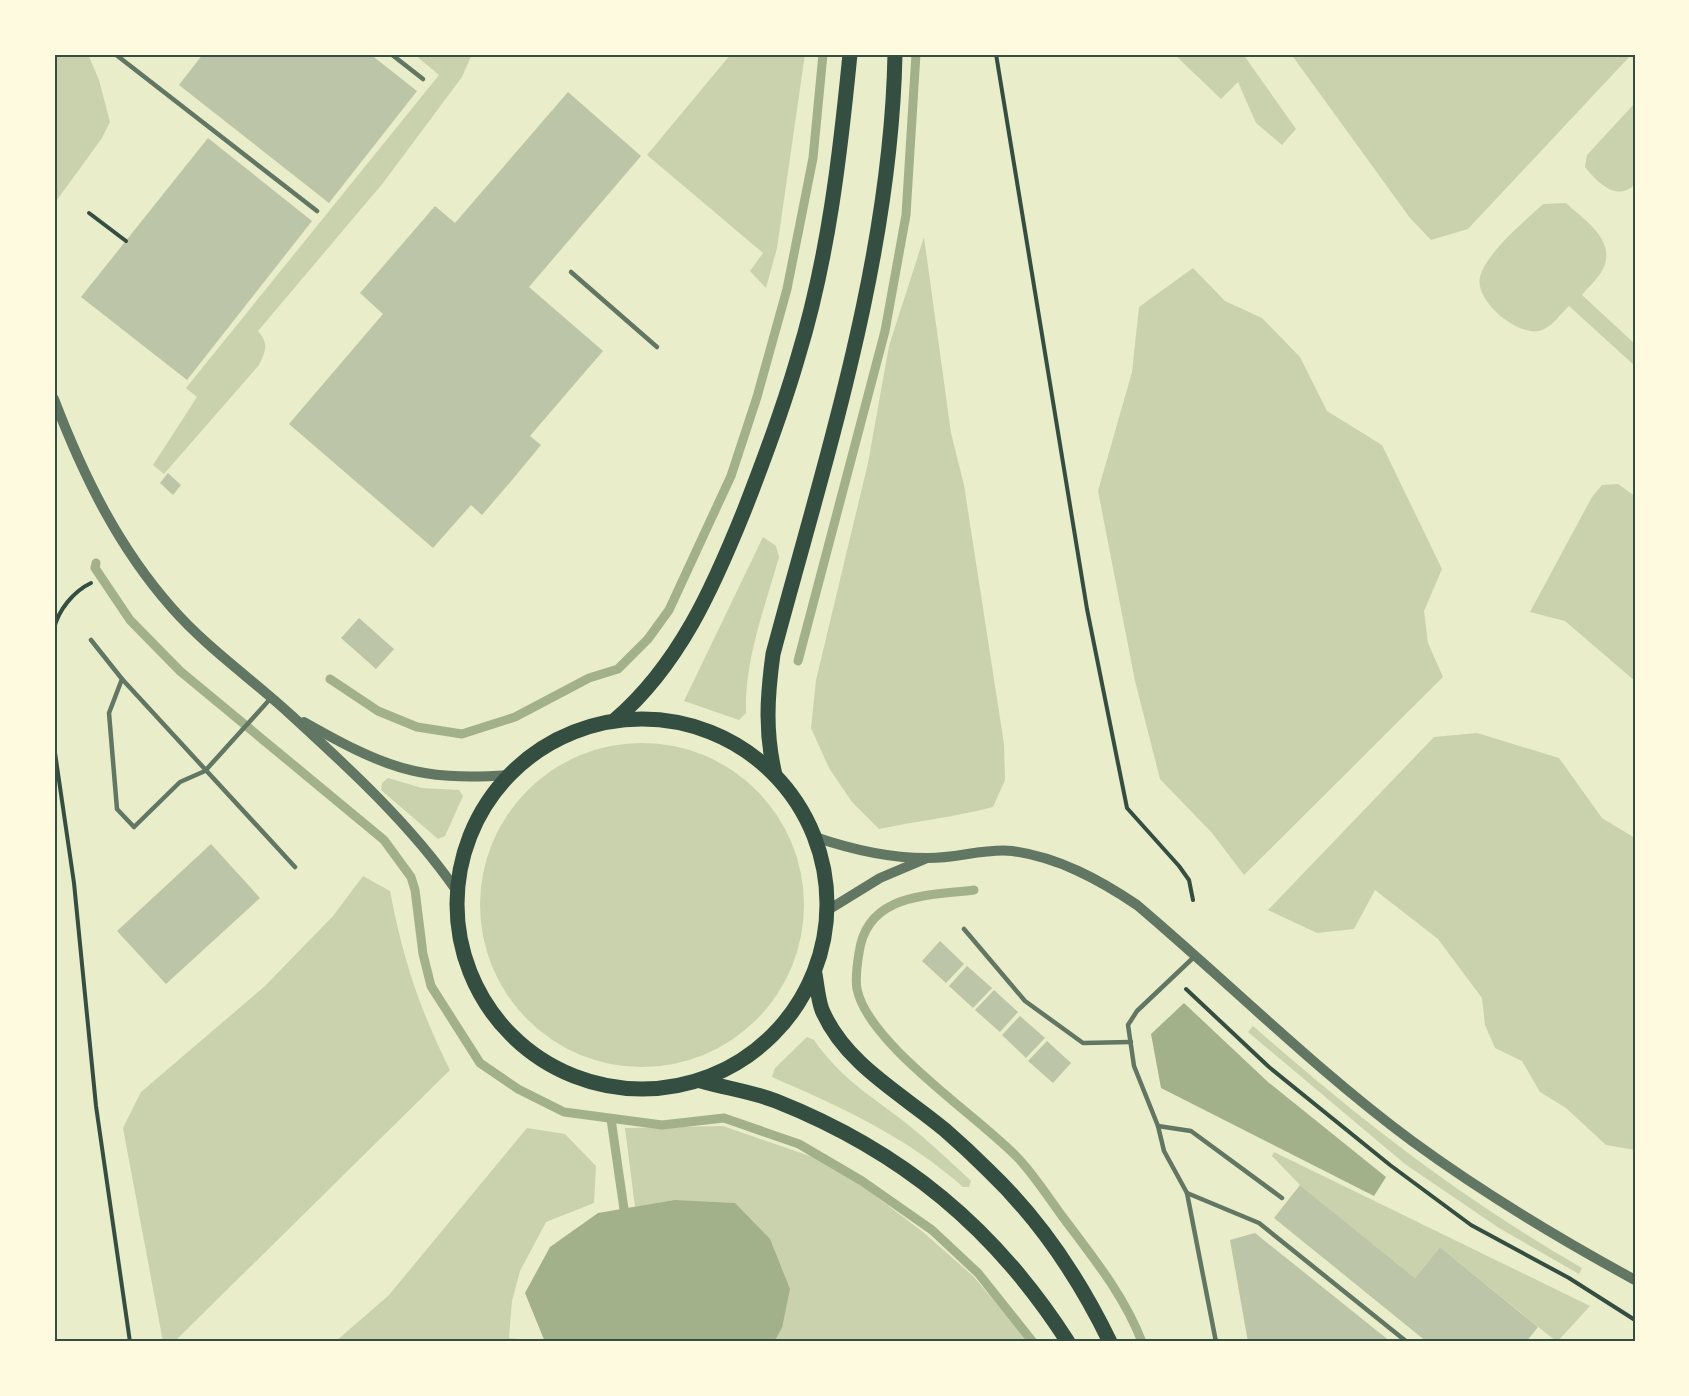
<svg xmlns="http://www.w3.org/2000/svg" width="1689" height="1396" font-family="Rubik,sans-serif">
  <rect width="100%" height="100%" fill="#e9edc9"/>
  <g fill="#cad2ad">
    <path d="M54 54H88L99 80 110 122 102 138 54 204Z"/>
    <path d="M414 54H472L462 77 383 183 258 331C269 344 266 350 259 365L164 474 153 465 197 397 186 388 439 75Z"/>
    <path d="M731 54H805L777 248 766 288 750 271 763 253 647 155Z"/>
    <path d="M1174 54H1243L1296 129 1282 145 1256 123 1238 82 1221 99Z"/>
    <path d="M1291 54H1632L1468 229 1431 240 1410 218Z"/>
    <path d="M1635 103V184C1617 203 1597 182 1585 167L1587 155Z"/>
    <path d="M1566 203C1584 220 1617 240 1603 269 1599 278 1588 287 1582 295L1635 344V366L1569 306C1561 313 1553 326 1542 330 1520 339 1474 301 1480 277 1486 253 1525 221 1543 204Z"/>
    <path d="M924 237 951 433 964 485 1004 744 1005 780 993 807C955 817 917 821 879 829L852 802 829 768 811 728 816 680 868 463 889 346Z"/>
    <path d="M1193 268 1225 301 1262 318 1300 357 1327 411 1382 445 1442 569 1424 611 1428 643 1443 677 1244 875 1212 833 1160 779 1135 681 1098 491 1132 372 1139 307Z"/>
    <path d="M1618 484 1635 496V681L1565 621 1530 612 1592 497 1602 485Z"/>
    <path d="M763 537 776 546 779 557C765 607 744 661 746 713L739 720 684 701Z"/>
    <path d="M1477 733 1559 758 1602 818 1635 838V1150L1606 1145 1566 1108 1540 1092 1522 1061 1495 1048 1485 1025 1482 998 1438 939 1375 890 1354 929 1317 933 1268 910 1434 737Z"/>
    <circle cx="642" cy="905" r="162"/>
    <path d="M388 778 422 788 459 790 463 796 445 836 438 839 381 790 382 783Z"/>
    <path d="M363 876 390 891C403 959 419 1008 450 1070L174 1342H163L123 1128 141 1092 265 986 333 916Z"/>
    <path d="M1253 1026C1360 1120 1459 1197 1582 1268L1579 1274 1499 1228 1405 1164 1248 1032Z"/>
    <path d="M807 1037 814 1040C840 1078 870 1095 906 1123 928 1141 950 1161 971 1181L969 1187H963C907 1137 841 1107 772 1077L775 1068Z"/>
    <path d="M723 1126 833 1164 923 1232 973 1276 1025 1337V1342H774L782 1328 674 1200 635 1207 625 1128Z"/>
    <path d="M527 1128 565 1134 596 1166 594 1203 546 1222 520 1271 512 1301 509 1338 545 1342H335L389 1295Z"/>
    <path d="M1274 1152 1590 1306 1557 1342 1440 1247 1415 1278 1300 1185 1272 1156Z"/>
  </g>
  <g fill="#a3b18a">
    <path d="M1184 1003 1268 1082 1386 1177 1374 1196 1161 1088 1151 1034Z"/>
    <path d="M674 1200 735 1203 770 1239 790 1289 782 1328 774 1342H545L525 1293 550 1247 598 1213Z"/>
  </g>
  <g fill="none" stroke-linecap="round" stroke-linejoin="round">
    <g stroke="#a3b18a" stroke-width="9">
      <path d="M96 563 95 568 130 620 180 671 384 840 411 877 415 890 423 954 431 986 480 1063 518 1089 564 1112 662 1125 724 1118 799 1144 862 1181 932 1230 978 1273 1033 1342"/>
      <path d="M798 661 885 331 906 215 916 54"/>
      <path d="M330 679 378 711 417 727 462 734 515 717 589 678 618 669 648 639 669 610 731 476 757 397 787 289 813 158 823 54"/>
      <path d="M974 890C927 896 867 893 859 953 857 965 855 978 857 989 868 1044 978 1116 1018 1158 1035 1176 1048 1197 1062 1216 1092 1256 1124 1295 1142 1342"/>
      <path d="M611 1119 624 1209"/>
    </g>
  </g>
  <g fill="#bcc5a7">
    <path d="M203 54H370L417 91 329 203 179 85Z"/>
    <path d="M568 92 641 156 529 287 603 351 530 436 541 445 512 480 482 515 471 505 433 548 289 424 383 314 360 293 435 206 455 223Z"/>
    <path d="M208 138 312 221 187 380 81 297Z"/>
    <path d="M168 473 181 485 173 495 160 483Z"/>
    <path d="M359 618 394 649 376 669 341 638Z"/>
    <path d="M211 844 260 898 166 984 117 931Z"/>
    <path d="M940 941 964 964 946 983 922 961Z"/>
    <path d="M967 966 992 988 973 1008 949 986Z"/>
    <path d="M994 990 1018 1012 1000 1032 975 1010Z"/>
    <path d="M1020 1016 1045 1038 1026 1058 1002 1035Z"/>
    <path d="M1047 1041 1071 1063 1053 1083 1028 1061Z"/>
    <path d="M1300 1185 1415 1278 1440 1247 1538 1327 1526 1342H1427L1274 1218Z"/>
    <path d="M1255 1233 1391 1342H1248L1230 1240Z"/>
  </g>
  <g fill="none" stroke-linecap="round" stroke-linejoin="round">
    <g stroke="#344e41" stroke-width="4">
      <path d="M996 54 1087 609 1127 808 1179 866 1189 880 1193 900"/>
      <path d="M89 213 126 241"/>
      <path d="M54 629C58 610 74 591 91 583"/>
      <path d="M54 746 74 883 96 1106 130 1342"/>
      <path d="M1186 989 1269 1067 1390 1165 1471 1225 1569 1278 1635 1320"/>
    </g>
    <g stroke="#617663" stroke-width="4.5">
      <path d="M115 54 317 211"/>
      <path d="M391 54 423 79"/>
      <path d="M571 272 657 347"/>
      <path d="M91 640 122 679 109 713 117 809 134 827 180 782 205 771 271 698"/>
      <path d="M122 679 295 867"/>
      <path d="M964 929 1025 1001 1083 1043 1131 1042"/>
      <path d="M1194 957 1137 1011 1128 1025 1134 1066 1158 1126 1164 1151 1187 1193 1216 1342"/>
      <path d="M1158 1126 1191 1131 1282 1198"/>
      <path d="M1187 1193 1259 1223 1407 1342"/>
    </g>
    <g stroke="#617663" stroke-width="10">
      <path d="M54 399C83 475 118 547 172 608 207 648 252 679 291 715 349 768 411 825 456 890"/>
      <path d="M304 722C382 766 417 782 508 775"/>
      <path d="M815 837C850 849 888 858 926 858 954 859 985 848 1012 851 1058 857 1100 880 1137 905 1229 983 1315 1069 1412 1141 1483 1193 1558 1238 1635 1280"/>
      <path d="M828 910 880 878 925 859"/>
    </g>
    <g stroke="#344e41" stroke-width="15">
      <circle cx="642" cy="904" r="185"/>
      <path d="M615 720C679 665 713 588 744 511 764 460 783 409 798 357 828 259 840 156 850 54"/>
      <path d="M775 775C765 732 767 698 773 654 825 459 891 258 895 54"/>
      <path d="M815 974C817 985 818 999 822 1010 845 1064 902 1094 945 1130 960 1143 975 1157 989 1171 1039 1219 1080 1280 1110 1342"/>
      <path d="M701 1081C725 1088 753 1092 776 1101 902 1151 995 1228 1068 1342"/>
    </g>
  </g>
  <rect width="1689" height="1396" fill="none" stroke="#fefae0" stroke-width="111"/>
  <rect x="56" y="56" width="1578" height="1284" fill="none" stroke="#344e41" stroke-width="2"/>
</svg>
